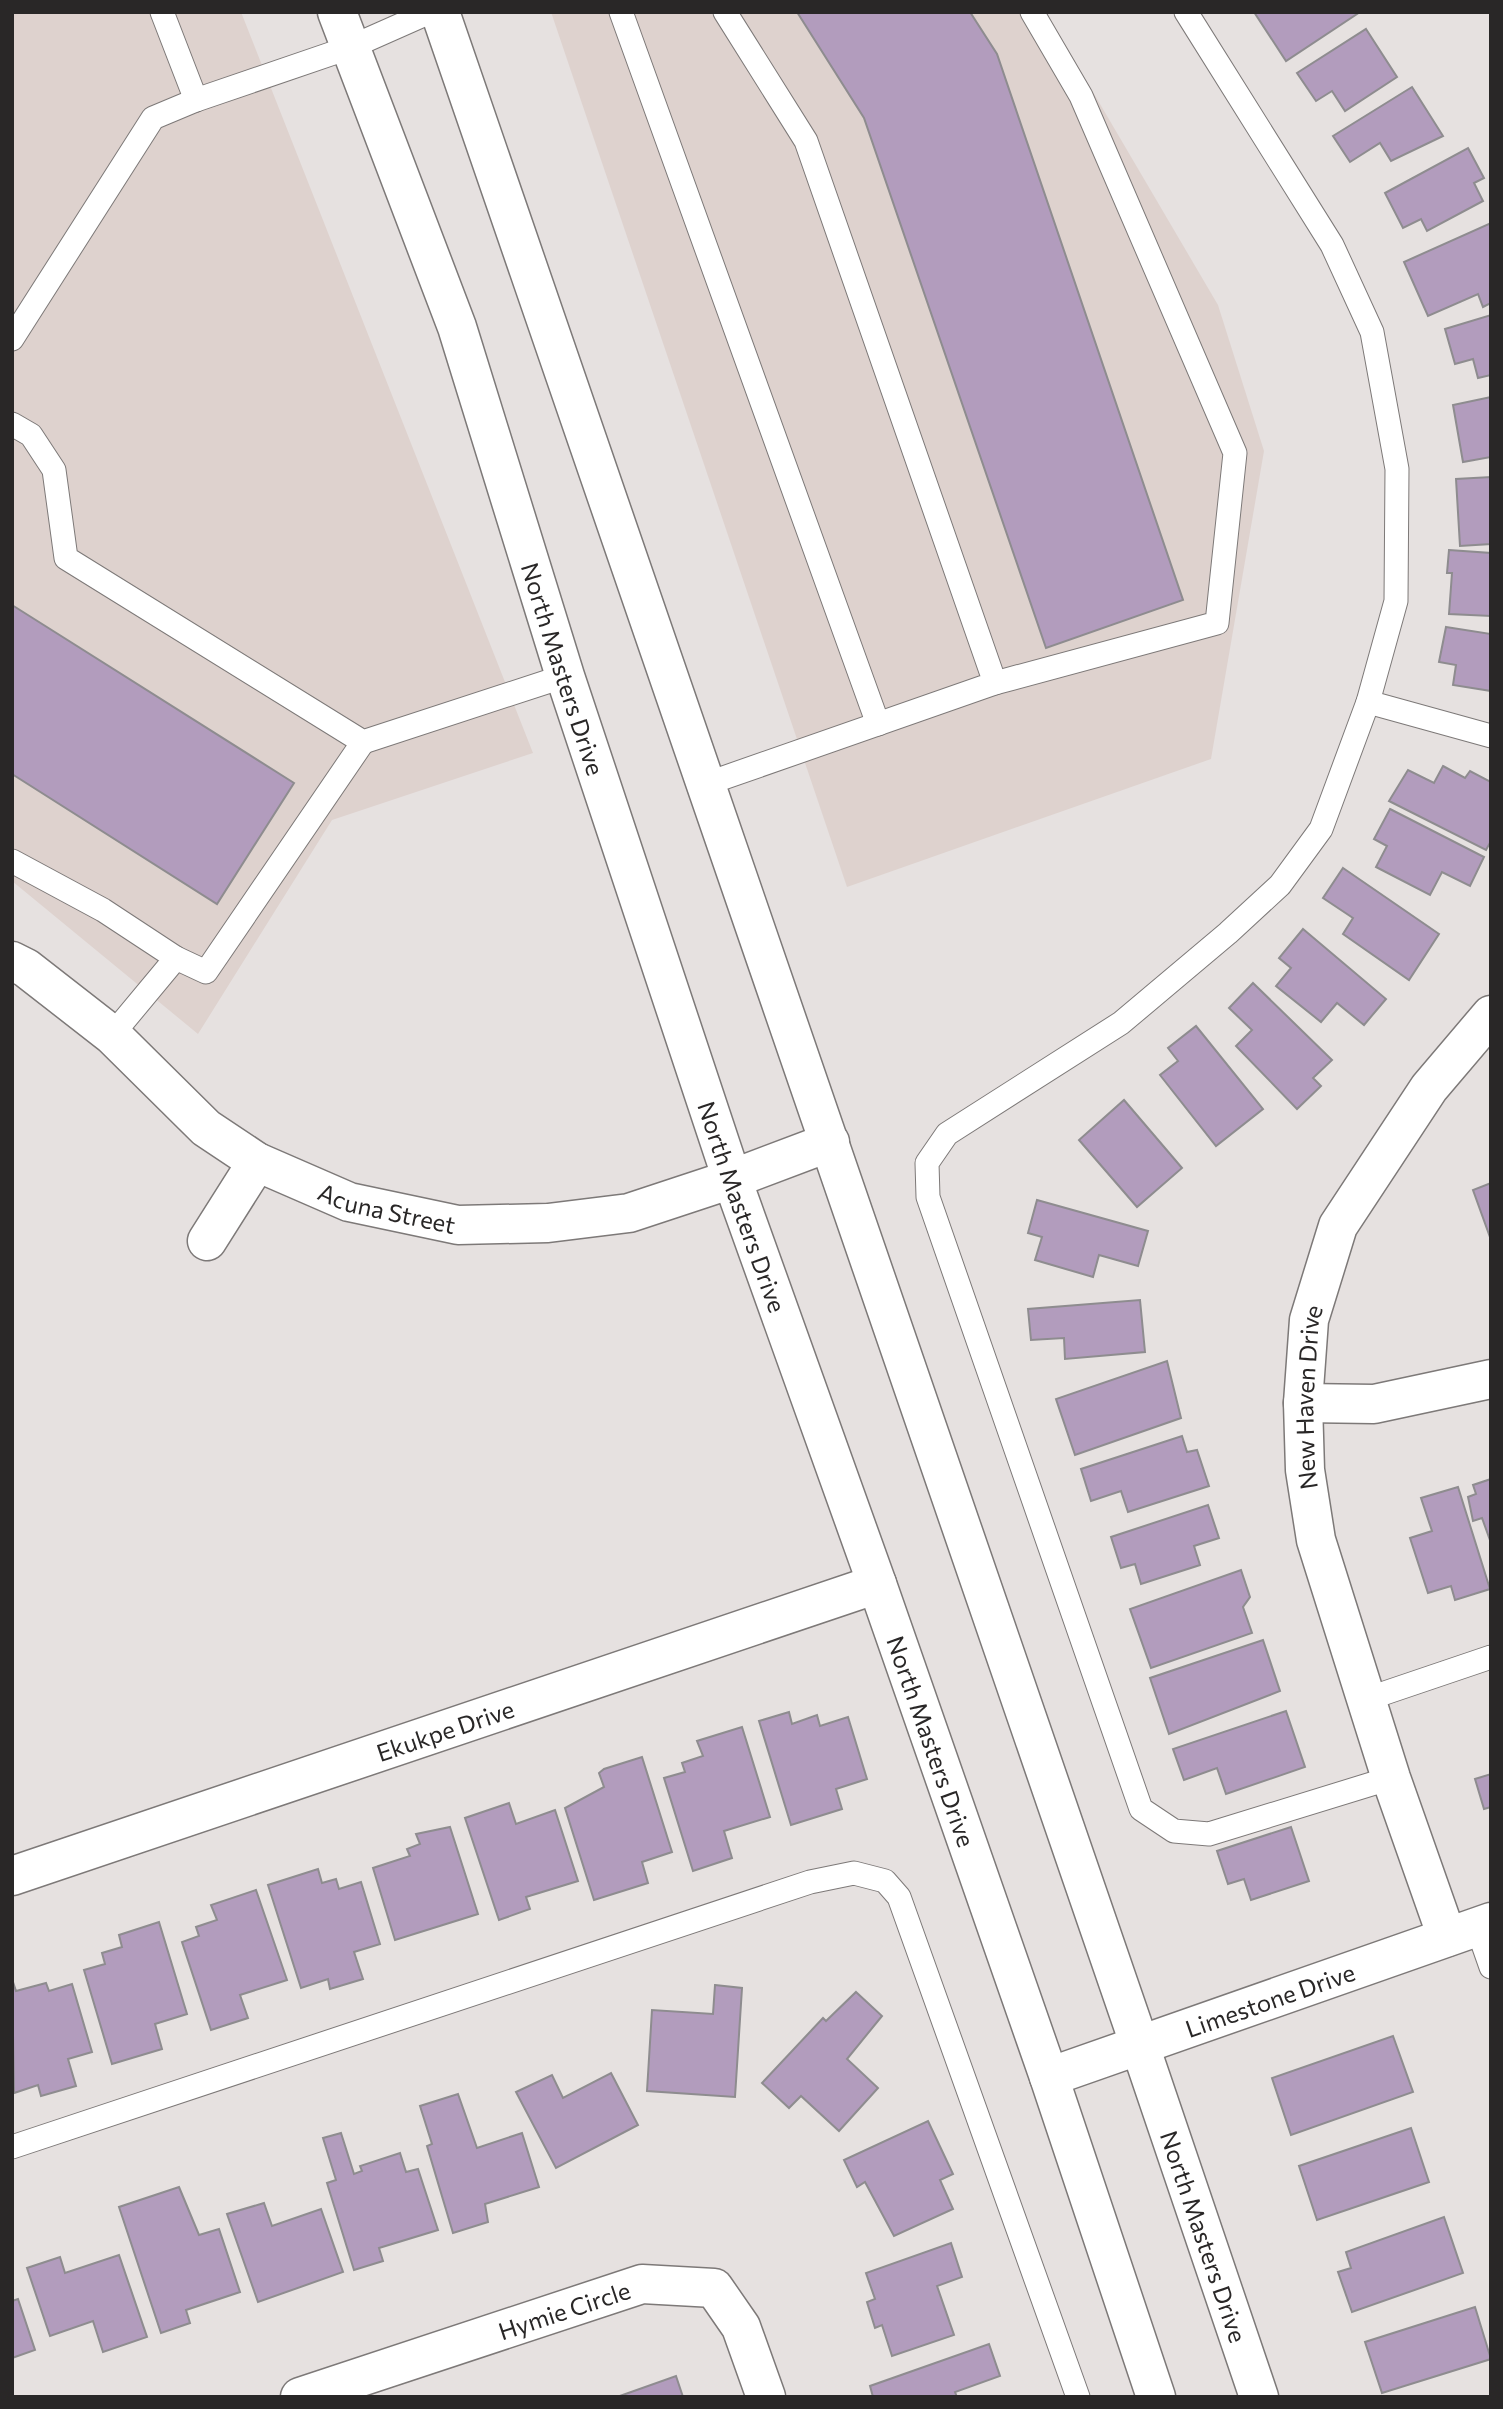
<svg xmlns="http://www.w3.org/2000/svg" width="1503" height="2409" font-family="Commissioner,sans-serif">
  <rect width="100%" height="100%" fill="#e6e1e0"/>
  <g fill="#ded2ce">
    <path d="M12 12H241L533 753 332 820 198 1034 12 881Z"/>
    <path d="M551 12H1046L1218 305 1264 451 1211 759 847 887Z"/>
  </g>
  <g fill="#b29cbd" stroke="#8e8c8f" stroke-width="2">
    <path d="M797 12H970L997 54 1183 600 1046 648 864 118Z"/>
    <path d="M1254 12H1360L1286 61Z"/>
    <path d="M1366 29 1397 77 1345 111 1332 91 1316 101 1297 73Z"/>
    <path d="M1412 87 1443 136 1391 161 1380 143 1350 162 1333 136Z"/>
    <path d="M1468 148 1484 178 1474 183 1483 201 1427 231 1421 219 1403 228 1385 193Z"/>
    <path d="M1491 223V303L1483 307 1478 294 1428 316 1404 262Z"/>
    <path d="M1491 315V375L1478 378 1473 359 1455 364 1445 329Z"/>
    <path d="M1491 397V457L1463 462 1453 405Z"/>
    <path d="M1491 477V544L1460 546 1456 479Z"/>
    <path d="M1449 550 1491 553V616L1449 614 1452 573H1447Z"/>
    <path d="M12 605 294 783 217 904 12 774Z"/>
    <path d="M1446 627 1491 634V691L1453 685 1456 665 1439 662Z"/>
    <path d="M1443 766 1465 778 1470 771 1491 782V841L1486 850 1389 801 1408 770 1434 783Z"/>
    <path d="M1390 809 1484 857 1470 886 1442 872 1430 895 1376 867 1387 846 1374 839Z"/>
    <path d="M1343 868 1439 934 1409 980 1343 934 1353 918 1323 898Z"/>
    <path d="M1303 929 1386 999 1364 1025 1337 1003 1321 1022 1276 986 1291 968 1279 958Z"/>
    <path d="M1253 983 1332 1060 1313 1078 1321 1086 1297 1109 1236 1046 1252 1030 1229 1008Z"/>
    <path d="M1196 1026 1263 1109 1216 1146 1160 1075 1178 1061 1168 1048Z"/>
    <path d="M1124 1100 1182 1168 1137 1207 1079 1140Z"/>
    <path d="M1491 1183V1240L1473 1190Z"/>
    <path d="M1037 1200 1148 1231 1138 1266 1099 1255 1093 1277 1035 1260 1042 1237 1028 1233Z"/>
    <path d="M1140 1300 1145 1352 1065 1359 1064 1338 1031 1340 1028 1309Z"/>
    <path d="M1167 1361 1181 1418 1075 1455 1056 1399Z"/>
    <path d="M1182 1436 1187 1452 1197 1450 1209 1486 1128 1512 1121 1491 1091 1501 1081 1469Z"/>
    <path d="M1491 1479V1543L1482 1518 1473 1521 1468 1497 1476 1494 1473 1485Z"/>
    <path d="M1458 1487 1490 1589 1455 1600 1451 1586 1428 1593 1410 1538 1432 1531 1421 1498Z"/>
    <path d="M1208 1505 1219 1538 1194 1546 1200 1565 1141 1584 1135 1564 1121 1568 1111 1537Z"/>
    <path d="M1241 1570 1250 1597 1243 1607 1252 1633 1151 1668 1130 1609Z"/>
    <path d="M1263 1640 1280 1691 1169 1734 1150 1678Z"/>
    <path d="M1286 1711 1305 1767 1226 1794 1217 1768 1184 1780 1173 1749Z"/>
    <path d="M789 1712 792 1724 817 1715 820 1726 848 1717 867 1779 836 1789 842 1809 791 1825 759 1721Z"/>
    <path d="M742 1727 770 1817 724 1831 732 1858 693 1871 664 1778 685 1772 682 1763 703 1756 697 1741Z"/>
    <path d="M642 1757 672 1852 642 1862 648 1883 594 1900 565 1808 604 1787 599 1773 604 1769Z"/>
    <path d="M1491 1774V1807L1484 1809 1475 1779Z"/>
    <path d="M509 1803 516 1824 555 1810 578 1881 526 1897 530 1909 499 1920 465 1818Z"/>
    <path d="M450 1827 478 1914 395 1940 373 1868 410 1856 407 1849 420 1844 416 1834Z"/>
    <path d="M1291 1827 1309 1881 1251 1900 1244 1879 1228 1884 1217 1851Z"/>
    <path d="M318 1869 322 1883 336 1879 339 1889 361 1882 380 1944 354 1952 363 1979 330 1989 328 1979 301 1988 268 1885Z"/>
    <path d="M256 1890 287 1980 240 1995 248 2018 211 2030 182 1942 199 1936 196 1927 217 1920 211 1905Z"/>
    <path d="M159 1922 187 2014 155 2024 162 2049 112 2064 84 1970 105 1964 102 1953 122 1947 119 1935Z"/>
    <path d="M12 1979 16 1991 46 1983 49 1991 72 1984 92 2052 68 2059 76 2086 41 2096 38 2085 14 2093Z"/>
    <path d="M715 1985 742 1988 735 2097 647 2091 652 2010 713 2014Z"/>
    <path d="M856 1992 882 2016 847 2059 878 2088 839 2131 801 2096 789 2108 762 2083 823 2018 826 2021Z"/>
    <path d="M1393 2036 1413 2092 1291 2135 1272 2078Z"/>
    <path d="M611 2073 638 2125 556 2168 516 2092 552 2075 563 2098Z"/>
    <path d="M458 2094 477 2148 522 2133 539 2187 485 2204 488 2222 453 2233 427 2146 432 2144 420 2106Z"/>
    <path d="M928 2121 953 2174 940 2180 953 2209 894 2236 865 2182 857 2187 844 2160Z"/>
    <path d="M1411 2128 1429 2182 1317 2220 1299 2166Z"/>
    <path d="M341 2133 354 2174 362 2171 360 2166 400 2153 406 2172 418 2169 438 2230 379 2248 383 2261 354 2270 327 2183 336 2180 323 2138Z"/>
    <path d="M179 2187 199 2235 219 2229 240 2292 186 2310 190 2323 161 2333 119 2207Z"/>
    <path d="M264 2203 272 2226 321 2209 343 2272 258 2302 227 2214Z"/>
    <path d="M1444 2217 1463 2273 1352 2312 1338 2272 1351 2268 1346 2252Z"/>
    <path d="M951 2243 962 2277 937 2286 954 2335 892 2356 882 2325 875 2328 867 2302 875 2299 866 2273Z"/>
    <path d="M119 2255 147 2337 103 2352 93 2321 50 2336 27 2268 60 2257 65 2273Z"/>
    <path d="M18 2299 35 2350 12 2358V2301Z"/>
    <path d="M1475 2307 1491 2359 1382 2393 1365 2342Z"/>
    <path d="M989 2344 1000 2376 955 2392 957 2397H873L870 2386Z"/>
    <path d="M676 2376 683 2397H617Z"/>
  </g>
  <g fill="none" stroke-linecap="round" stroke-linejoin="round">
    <defs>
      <g id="lane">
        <path d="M162 12 196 100"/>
        <path d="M621 12 878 724"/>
        <path d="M1186 12 1332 245 1372 332 1397 469 1396 601 1368 702 1321 829 1280 885 1228 933 1121 1023 947 1134 927 1163 928 1197 1141 1809 1174 1831 1209 1834 1391 1778"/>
        <path d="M12 339 153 118 196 100 351 47 430 12"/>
        <path d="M12 424 31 435 54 470 66 558 363 742 565 676"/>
        <path d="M995 683 1217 623 1235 453 1081 96 1032 12"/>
        <path d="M1368 702 1491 736"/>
        <path d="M706 784 995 683 806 141 725 12"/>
        <path d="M12 861 103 910 176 958 112 1035"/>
        <path d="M176 958 206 972 363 742"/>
        <path d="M1367 1699 1491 1657"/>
        <path d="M1477 1927 1491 1967"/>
        <path d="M12 2147 810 1882 854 1873 885 1881 899 1897 1078 2397"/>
      </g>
      <g id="street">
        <path id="s1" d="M12 961 26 968 112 1035 206 1128 257 1162 349 1202 458 1225 548 1223 629 1213 732 1179 830 1142"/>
        <path d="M207 1241 257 1162"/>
        <path d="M1303 1403 1374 1404 1491 1379"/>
        <path id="s2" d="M12 1876 877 1584"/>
        <path id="s3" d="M1447 1937 1391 1778 1316 1540 1305 1470 1303 1403 1309 1320 1338 1226 1429 1088 1491 1015"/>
        <path id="s4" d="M300 2397 642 2284 714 2288 741 2327 766 2397"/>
      </g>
      <g id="secondary">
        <path id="s5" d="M337 12 457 327 565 676 732 1179 877 1584 1049 2077 1156 2397"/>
        <path id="s6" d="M440 12 1140 2046 1259 2397"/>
        <path id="s7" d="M1049 2077 1491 1922"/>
      </g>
    </defs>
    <use href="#lane" stroke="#7d7978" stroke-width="25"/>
    <use href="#street" stroke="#7d7978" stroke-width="41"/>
    <use href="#secondary" stroke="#7d7978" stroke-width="41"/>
    <use href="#lane" stroke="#fff" stroke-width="23"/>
    <use href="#street" stroke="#fff" stroke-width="38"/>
    <use href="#secondary" stroke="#fff" stroke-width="38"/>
  </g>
  <g text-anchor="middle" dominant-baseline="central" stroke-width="5" stroke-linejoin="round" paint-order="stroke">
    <g font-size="24" fill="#292727" stroke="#f3eeed">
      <text stroke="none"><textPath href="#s5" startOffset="695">North Masters Drive</textPath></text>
      <text stroke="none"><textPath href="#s1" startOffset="457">Acuna Street</textPath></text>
      <text stroke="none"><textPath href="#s5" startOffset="1262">North Masters Drive</textPath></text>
      <text stroke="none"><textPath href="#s3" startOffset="562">New Haven Drive</textPath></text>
      <text stroke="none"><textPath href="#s2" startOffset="457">Ekukpe Drive</textPath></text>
      <text stroke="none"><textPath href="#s5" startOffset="1829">North Masters Drive</textPath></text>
      <text stroke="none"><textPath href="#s7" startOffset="234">Limestone Drive</textPath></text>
      <text stroke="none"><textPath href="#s6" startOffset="2352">North Masters Drive</textPath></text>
      <text stroke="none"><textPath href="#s4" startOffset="278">Hymie Circle</textPath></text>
    </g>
  </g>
  <rect width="1503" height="2409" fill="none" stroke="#292727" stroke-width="28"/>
</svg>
